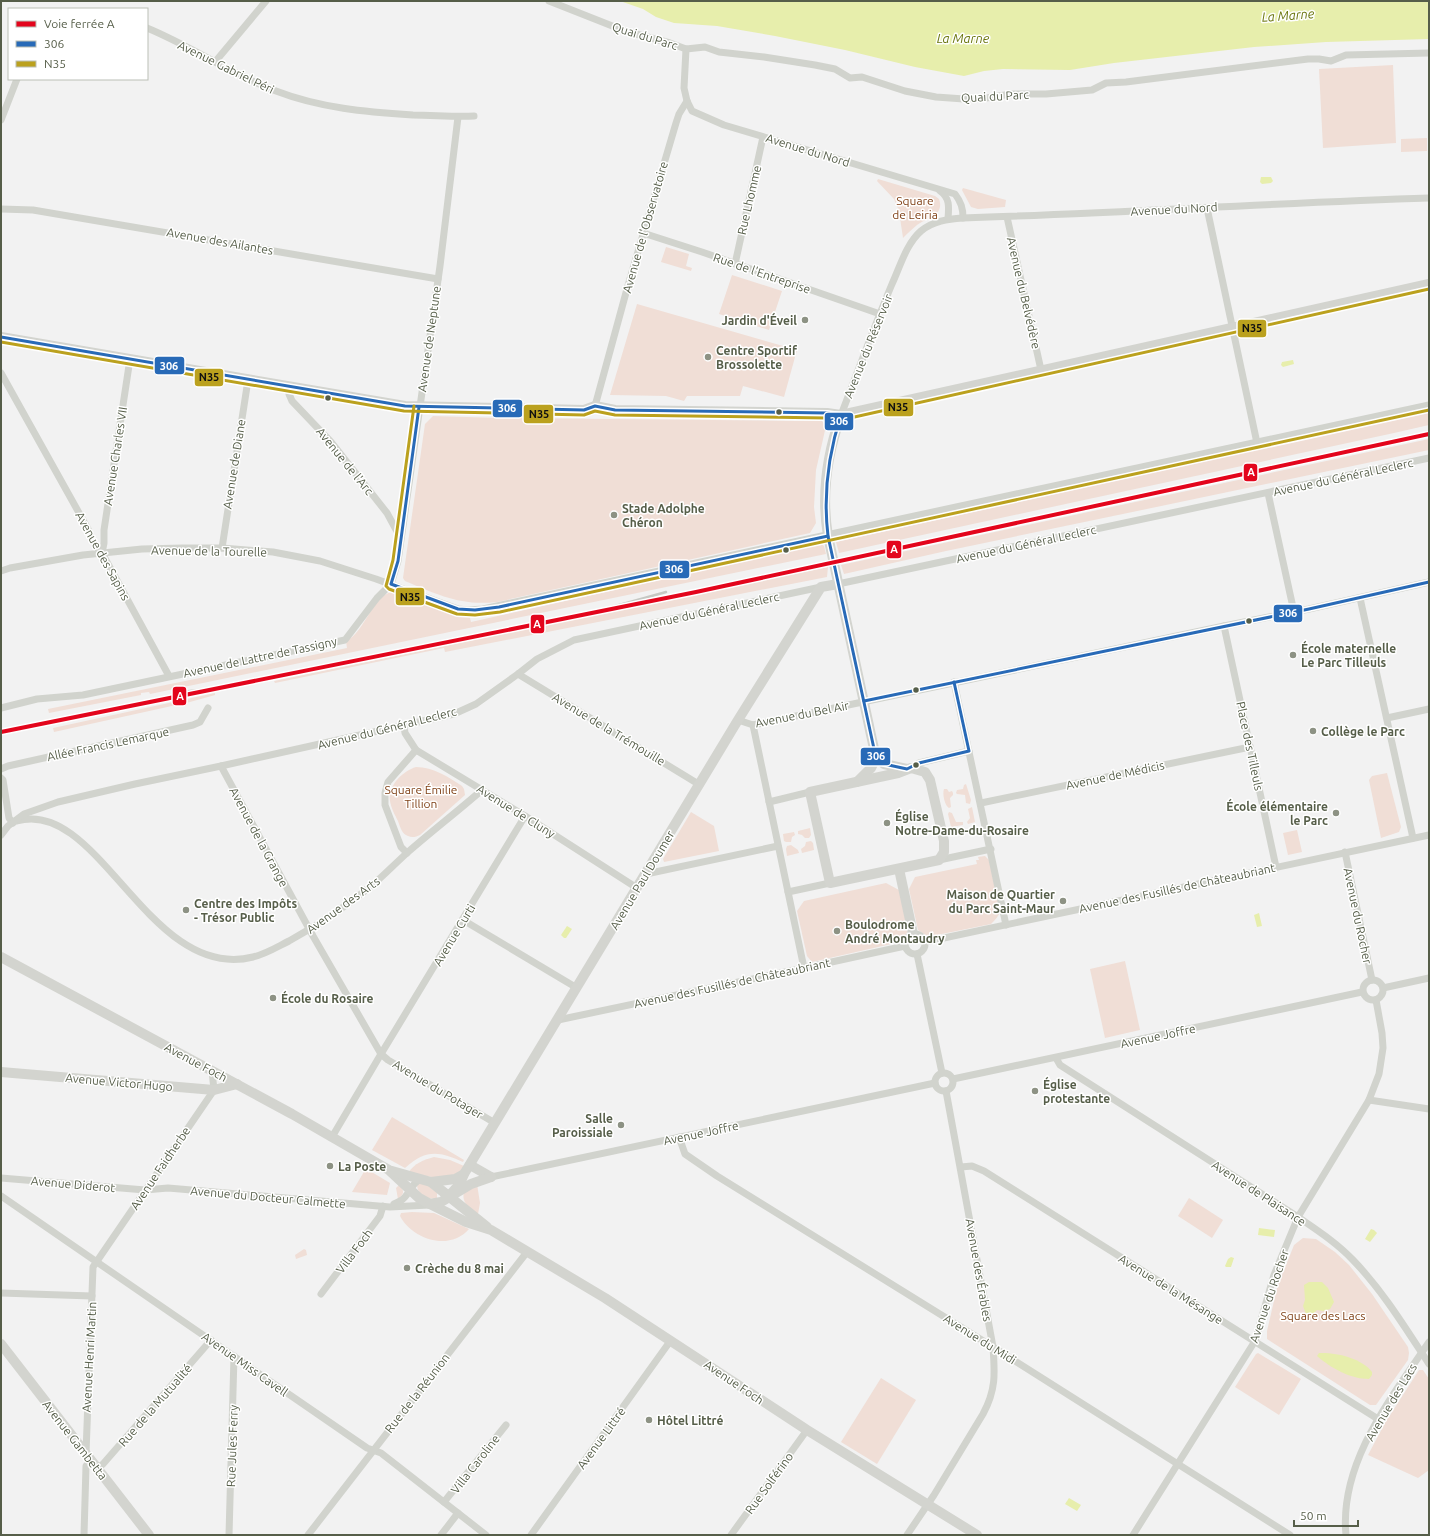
<svg xmlns="http://www.w3.org/2000/svg" width="1430" height="1536" font-family="Ubuntu,sans-serif">
  <rect width="100%" height="100%" fill="#f2f2f2"/>
  <g fill="#f0ded6">
    <path d="M1393 65 1396 143 1323 148 1319 69Z"/>
    <path d="M1427 138V151L1401 152V139Z"/>
    <path d="M878 179 935 196 939 199C945 215 927 218 917 225 912 229 907 234 903 238L899 211 894 199 877 181Z"/>
    <path d="M963 188 1006 200 1005 207 978 209 971 207 962 190Z"/>
    <path d="M666 247 689 254 686 266 692 268 691 271 661 262Z"/>
    <path d="M732 275 782 291 769 330 719 314Z"/>
    <path d="M637 304 797 350 784 397 743 386 740 396H687L684 401 666 396 610 395Z"/>
    <path d="M1429 412V425L1394 433 839 553 836 542Z"/>
    <path d="M433 416 500 418 822 421 826 426 816 470 814 507 816 523 810 533 497 602C460 606 439 595 405 581L403 578 425 424Z"/>
    <path d="M1429 439V450L946 551 844 574 841 565Z"/>
    <path d="M821 544 824 546 826 554 150 694 149 692 141 693V695L49 713 48 709 347 648 346 641C367 632 374 585 402 592L445 609 469 614 471 622Z"/>
    <path d="M828 567 827 577 445 652 444 648 275 683 274 681Z"/>
    <path d="M215 693V695L190 702 54 732 53 728Z"/>
    <path d="M416 767C434 767 448 777 462 786L464 789 465 795 420 835C416 837 412 838 408 836 402 834 400 827 398 821 395 815 391 808 390 801 388 785 403 771 416 767Z"/>
    <path d="M1387 773 1401 827 1399 832 1381 838 1369 780 1372 776Z"/>
    <path d="M966 784 971 800 970 804 966 803 965 795 957 794 956 793 957 790 963 789 964 785Z"/>
    <path d="M944 789H947L949 792 952 791 953 793V795L950 798 951 807 949 808C945 806 942 794 944 789Z"/>
    <path d="M972 807 975 822 968 824 967 822 970 818 968 809Z"/>
    <path d="M691 812 714 826 719 851 664 862 663 859Z"/>
    <path d="M949 812 952 813 956 822H963V825L951 827 948 814Z"/>
    <path d="M810 828 811 835 809 838H805L802 835 798 834V831Z"/>
    <path d="M1297 830 1302 852 1288 855 1283 833Z"/>
    <path d="M794 832 795 835 792 837 791 842H786L784 841 783 834Z"/>
    <path d="M811 841 813 843 814 850 802 853 801 849 805 846 806 842Z"/>
    <path d="M791 845 798 850 799 853 787 856 786 849 787 846Z"/>
    <path d="M985 856 989 860 1000 911C999 916 995 920 991 924L932 936H927L918 930 909 889 915 877 977 864 976 860H979L978 857Z"/>
    <path d="M886 883 899 890 908 931 900 942 812 962 807 956 797 911 804 901Z"/>
    <path d="M1125 961 1140 1030 1105 1038 1090 969Z"/>
    <path d="M392 1117 464 1160 463 1162C439 1151 426 1149 405 1168L372 1150Z"/>
    <path d="M434 1157 450 1160 464 1166 458 1174 438 1178 408 1173C415 1163 423 1160 434 1157Z"/>
    <path d="M365 1170 369 1173 370 1171 390 1183 387 1195 352 1192Z"/>
    <path d="M419 1183H425L437 1193V1198L436 1199C428 1199 418 1195 417 1186Z"/>
    <path d="M477 1184 480 1203 478 1214C470 1208 461 1203 464 1192Z"/>
    <path d="M399 1185C405 1191 404 1194 398 1199L396 1188Z"/>
    <path d="M1189 1198 1223 1220 1212 1238 1178 1216Z"/>
    <path d="M412 1212 434 1213 469 1229C449 1252 412 1239 400 1216L401 1213Z"/>
    <path d="M1303 1238 1316 1239 1335 1252 1349 1265 1372 1294 1408 1347 1409 1353 1408 1360 1376 1405H1370L1267 1339V1331L1277 1288 1294 1245Z"/>
    <path d="M304 1249 306 1250 307 1255 296 1259 295 1255Z"/>
    <path d="M1258 1353 1301 1379 1279 1415 1235 1387 1256 1354Z"/>
    <path d="M1419 1370H1423L1429 1379V1470L1418 1478 1368 1455 1385 1423Z"/>
    <path d="M881 1378 916 1400 877 1464 841 1442Z"/>
  </g>
  <g fill="#e7eeac">
    <path d="M620 1H1429V39L1326 42 1254 47 1114 63 1070 70 1003 69 984 71 964 76 915 67 845 50 775 36 717 26 674 23 656 17 643 9Z"/>
    <path d="M1261 177H1271L1273 181 1271 183 1262 184 1260 182Z"/>
    <path d="M1293 360 1294 364 1283 367 1281 365 1282 362Z"/>
    <path d="M1259 913 1262 926 1257 927 1254 915Z"/>
    <path d="M567 926 572 929 566 938H564L561 935Z"/>
    <path d="M1259 1228 1275 1230 1274 1237 1258 1235Z"/>
    <path d="M1371 1229 1374 1230 1377 1233 1370 1242 1365 1239Z"/>
    <path d="M1231 1257 1234 1258 1231 1267H1226L1225 1266 1228 1259Z"/>
    <path d="M1309 1282H1322L1328 1288 1334 1302 1330 1309 1323 1311 1317 1310 1312 1315 1306 1314 1303 1306 1305 1300 1304 1285Z"/>
    <path d="M1319 1353C1335 1352 1362 1358 1372 1372V1375L1369 1379C1350 1379 1331 1368 1317 1356Z"/>
    <path d="M1069 1498 1081 1505 1077 1511 1065 1504Z"/>
  </g>
  <g fill="none" stroke-linecap="round" stroke-linejoin="round">
    <g stroke="#d1d3cd" stroke-width="7">
      <path d="M549 1 625 31 670 43 686 49 705 47 719 52 764 57 815 65 835 69 850 78 862 77 905 91 936 97 964 99H980L1011 94H1046L1092 90 1106 83 1126 82 1308 59H1319L1331 61 1346 55 1429 53"/>
      <path d="M147 28C191 46 231 74 276 91 320 108 366 112 413 115 433 115 454 117 474 116"/>
      <path d="M686 49 684 88 687 101 692 111 724 125 955 194C961 202 963 208 963 218"/>
      <path d="M215 62 266 1"/>
      <path d="M1 120 17 79"/>
      <path d="M940 191C950 198 949 207 948 219"/>
      <path d="M1207 208 1257 443"/>
      <path d="M1 209 33 210 438 279"/>
      <path d="M1007 217 1041 370"/>
      <path d="M643 233 702 252 880 314"/>
      <path d="M735 264 763 137"/>
      <path d="M1 373 88 529 95 546 102 553 169 676"/>
      <path d="M289 387V394L292 401 331 442 387 513 400 537"/>
      <path d="M595 406 627 289 676 123 679 114 687 101"/>
      <path d="M841 415C858 371 874 327 892 284 900 267 906 244 921 231 933 221 948 219 963 218 1119 213 1274 203 1429 198"/>
      <path d="M1268 493 1294 612"/>
      <path d="M222 548 248 380"/>
      <path d="M102 553 104 543V530L130 359"/>
      <path d="M1 571 10 568 83 555 142 549 183 548H222L273 552 320 561 376 579 458 609 468 610 483 609 1429 405"/>
      <path d="M838 584 1429 458"/>
      <path d="M1360 598 1413 838"/>
      <path d="M1224 626 1276 867"/>
      <path d="M518 674 700 785"/>
      <path d="M954 682 1006 925"/>
      <path d="M1 708 37 699 83 695 345 640 377 598 391 584 398 561 440 266 458 117"/>
      <path d="M1387 718 1429 709"/>
      <path d="M738 720 753 725 1224 626 1309 609 1429 582"/>
      <path d="M753 725 804 968"/>
      <path d="M404 726 405 733 416 750 525 816 637 888"/>
      <path d="M221 766 313 936 381 1054 388 1060 495 1123"/>
      <path d="M911 768 919 763 969 751"/>
      <path d="M1 769 8 766 193 725 200 722 208 708"/>
      <path d="M1 778 3 780 9 818 13 823"/>
      <path d="M769 802 810 792"/>
      <path d="M981 803 1250 747"/>
      <path d="M17 821C99 797 149 983 253 957 266 954 277 947 289 941 320 924 350 904 377 881 387 872 397 862 408 852 432 831 458 811 482 790"/>
      <path d="M1 835 8 826 24 814 58 802 135 784 221 766 454 714 476 704 518 674 537 659 574 640 821 587"/>
      <path d="M1345 852 1372 980"/>
      <path d="M407 853 401 847 385 805V793L388 782 416 750"/>
      <path d="M939 860 991 849"/>
      <path d="M646 874 778 846"/>
      <path d="M788 892 830 883"/>
      <path d="M463 920 577 988"/>
      <circle cx="915" cy="944" r="10"/>
      <path d="M925 942 1429 835"/>
      <path d="M917 954 942 1073"/>
      <circle cx="1373" cy="990" r="10"/>
      <path d="M1383 988 1429 978"/>
      <path d="M558 1020 804 968 905 946"/>
      <path d="M1056 1058 1060 1065 1298 1217C1317 1230 1337 1243 1353 1260 1383 1291 1406 1329 1429 1364"/>
      <circle cx="944" cy="1082" r="9"/>
      <path d="M953 1079 1362 992"/>
      <path d="M1369 1100 1429 1109"/>
      <path d="M332 1137 381 1054 525 816"/>
      <path d="M679 1137 685 1154 717 1176 993 1347 1290 1535"/>
      <path d="M961 1167 972 1166 984 1171 1378 1419"/>
      <path d="M491 1177 935 1083"/>
      <path d="M1 1178 145 1190 168 1188 390 1207 429 1205"/>
      <path d="M1 1196 367 1448 381 1453 486 1535"/>
      <path d="M394 1204C398 1202 402 1201 405 1197 411 1190 412 1184 420 1179"/>
      <path d="M1 1293 92 1296"/>
      <path d="M321 1294 380 1216 383 1206"/>
      <path d="M86 1453 93 1267 214 1090 212 1071"/>
      <path d="M98 1468 103 1464 211 1340"/>
      <path d="M444 1502 506 1425"/>
      <path d="M84 1535 86 1466 91 1460"/>
      <path d="M229 1535 234 1356"/>
      <path d="M308 1535 527 1252"/>
      <path d="M441 1535 458 1513"/>
      <path d="M531 1535 671 1340"/>
      <path d="M731 1535 807 1430"/>
      <path d="M907 1535 934 1495 983 1414C996 1390 995 1374 993 1347L946 1091"/>
      <path d="M1133 1535 1255 1341 1274 1275 1298 1217 1369 1100 1379 1074 1383 1048 1382 1033 1376 1000"/>
      <path d="M1346 1535C1339 1463 1391 1398 1429 1342"/>
    </g>
    <g stroke="#d3d4cf" stroke-width="10">
      <path d="M1 337 405 406 584 410 595 406 615 410 827 413 841 415 1429 284"/>
      <path d="M841 415C827 454 821 494 828 536L876 758 871 768 857 782"/>
      <path d="M876 758 884 764 907 769"/>
      <path d="M911 768 925 772 930 780 944 841V852L939 860 830 883 810 792 898 773Z"/>
      <path d="M899 869 913 934"/>
      <path d="M1 957 292 1114 389 1170 419 1198 430 1204 466 1222 491 1230 605 1298 807 1430 977 1535"/>
      <path d="M1 1072 214 1090 237 1084"/>
      <path d="M470 1165 491 1177"/>
      <path d="M392 1171 431 1182 487 1227"/>
      <path d="M431 1182 455 1179 464 1174"/>
      <path d="M449 1196 460 1184 464 1174 738 720 821 587 838 584"/>
      <path d="M430 1204 441 1202 471 1184 491 1177"/>
      <path d="M1 1344 149 1535"/>
    </g>
    <g stroke="#c6c8c3" stroke-width="2.5">
      <path d="M594 612 666 592"/>
      <path d="M173 693 234 686"/>
    </g>
    <defs>
      <g id="bus-1">
        <path d="M1 337 405 406 584 410 595 406 615 410 827 413 841 415C828 455 823 494 828 536L876 758 884 764 907 769 919 763 969 751 954 682"/>
        <path d="M419 407 398 561 391 584 458 609 475 610 499 607 828 536"/>
        <path d="M864 701 1309 609 1429 582"/>
      </g>
      <g id="bus-2">
        <path d="M1 342 404 411 584 415 595 411 615 415 827 418 841 420 1429 289"/>
        <path d="M414 406 393 560 386 586 389 589 457 614 475 615 500 612 1429 410"/>
      </g>
    </defs>
    <use href="#bus-1" stroke="#fff" stroke-width="6"/>
    <use href="#bus-2" stroke="#fff" stroke-width="6"/>
    <use href="#bus-1" stroke="#286ab7" stroke-width="3"/>
    <use href="#bus-2" stroke="#bba11e" stroke-width="3"/>
    <defs>
      <path id="rail-1" d="M1 732 696 592 1429 434"/>
    </defs>
    <use href="#rail-1" stroke="#fff" stroke-width="7"/>
    <use href="#rail-1" stroke="#e3051c" stroke-width="4"/>
  </g>
  <g fill="#8d9284" stroke="#fff" stroke-width="1.5">
    <circle cx="805" cy="320" r="4"/>
    <circle cx="708" cy="357" r="4"/>
    <circle cx="614" cy="515" r="4"/>
    <circle cx="1293" cy="655" r="4"/>
    <circle cx="1313" cy="731" r="4"/>
    <circle cx="1336" cy="813" r="4"/>
    <circle cx="887" cy="823" r="4"/>
    <circle cx="1063" cy="901" r="4"/>
    <circle cx="186" cy="910" r="4"/>
    <circle cx="837" cy="931" r="4"/>
    <circle cx="273" cy="998" r="4"/>
    <circle cx="1035" cy="1091" r="4"/>
    <circle cx="621" cy="1125" r="4"/>
    <circle cx="330" cy="1166" r="4"/>
    <circle cx="407" cy="1268" r="4"/>
    <circle cx="649" cy="1420" r="4"/>
  </g>
  <g fill="#565e49" stroke="#fff" stroke-width="1.5">
    <circle cx="328" cy="398" r="3.5"/>
    <circle cx="779" cy="412" r="3.5"/>
    <circle cx="786" cy="550" r="3.5"/>
    <circle cx="1249" cy="621" r="3.5"/>
    <circle cx="916" cy="690" r="3.5"/>
    <circle cx="916" cy="765" r="3.5"/>
  </g>
  <g text-anchor="middle" dominant-baseline="central" stroke-width="3" stroke-linejoin="round" paint-order="stroke">
    <g font-size="12" fill="#565e49" stroke="#fff">
      <text transform="translate(645 36) rotate(17)">Quai du Parc</text>
      <text transform="translate(226 67) rotate(26)">Avenue Gabriel Péri</text>
      <text transform="translate(995 96) rotate(-3)">Quai du Parc</text>
      <text transform="translate(808 150) rotate(17)">Avenue du Nord</text>
      <text transform="translate(749 200) rotate(-77)">Rue Lhomme</text>
      <text transform="translate(1174 209) rotate(-3)">Avenue du Nord</text>
      <text transform="translate(645 227) rotate(-74)">Avenue de l'Observatoire</text>
      <text transform="translate(220 241) rotate(10)">Avenue des Ailantes</text>
      <text transform="translate(762 273) rotate(19)">Rue de l'Entreprise</text>
      <text transform="translate(1024 293) rotate(77)">Avenue du Belvédère</text>
      <text transform="translate(429 339) rotate(-82)">Avenue de Neptune</text>
      <text transform="translate(868 346) rotate(-68)">Avenue du Réservoir</text>
      <text transform="translate(115 456) rotate(-81)">Avenue Charles VII</text>
      <text transform="translate(345 461) rotate(51)">Avenue de l'Arc</text>
      <text transform="translate(234 464) rotate(-81)">Avenue de Diane</text>
      <text transform="translate(1343 477) rotate(-12)">Avenue du Général Leclerc</text>
      <text transform="translate(1026 544) rotate(-12)">Avenue du Général Leclerc</text>
      <text transform="translate(209 551) rotate(1)">Avenue de la Tourelle</text>
      <text transform="translate(103 556) rotate(61)">Avenue des Sapins</text>
      <text transform="translate(709 611) rotate(-12)">Avenue du Général Leclerc</text>
      <text transform="translate(260 657) rotate(-12)">Avenue de Lattre de Tassigny</text>
      <text transform="translate(802 714) rotate(-11)">Avenue du Bel Air</text>
      <text transform="translate(387 728) rotate(-14)">Avenue du Général Leclerc</text>
      <text transform="translate(609 729) rotate(31)">Avenue de la Trémouille</text>
      <text transform="translate(108 744) rotate(-12)">Allée Francis Lemarque</text>
      <text transform="translate(1250 746) rotate(78)">Place des Tilleuls</text>
      <text transform="translate(1115 775) rotate(-12)">Avenue de Médicis</text>
      <text transform="translate(516 811) rotate(32)">Avenue de Cluny</text>
      <text transform="translate(259 837) rotate(62)">Avenue de la Grange</text>
      <text transform="translate(642 880) rotate(-59)">Avenue Paul Doumer</text>
      <text transform="translate(1177 888) rotate(-12)">Avenue des Fusillés de Châteaubriant</text>
      <text transform="translate(343 905) rotate(-36)">Avenue des Arts</text>
      <text transform="translate(1358 916) rotate(78)">Avenue du Rocher</text>
      <text transform="translate(454 935) rotate(-59)">Avenue Curti</text>
      <text transform="translate(732 983) rotate(-12)">Avenue des Fusillés de Châteaubriant</text>
      <text transform="translate(1158 1036) rotate(-12)">Avenue Joffre</text>
      <text transform="translate(196 1062) rotate(28)">Avenue Foch</text>
      <text transform="translate(119 1082) rotate(5)">Avenue Victor Hugo</text>
      <text transform="translate(438 1089) rotate(31)">Avenue du Potager</text>
      <text transform="translate(701 1133) rotate(-12)">Avenue Joffre</text>
      <text transform="translate(160 1168) rotate(-56)">Avenue Faidherbe</text>
      <text transform="translate(73 1184) rotate(5)">Avenue Diderot</text>
      <text transform="translate(1259 1193) rotate(33)">Avenue de Plaisance</text>
      <text transform="translate(268 1197) rotate(5)">Avenue du Docteur Calmette</text>
      <text transform="translate(354 1251) rotate(-53)">Villa Foch</text>
      <text transform="translate(979 1270) rotate(80)">Avenue des Érables</text>
      <text transform="translate(1171 1289) rotate(32)">Avenue de la Mésange</text>
      <text transform="translate(1269 1296) rotate(-71)">Avenue du Rocher</text>
      <text transform="translate(980 1339) rotate(32)">Avenue du Midi</text>
      <text transform="translate(89 1357) rotate(-87)">Avenue Henri Martin</text>
      <text transform="translate(245 1364) rotate(35)">Avenue Miss Cavell</text>
      <text transform="translate(734 1382) rotate(34)">Avenue Foch</text>
      <text transform="translate(417 1393) rotate(-52)">Rue de la Réunion</text>
      <text transform="translate(1391 1402) rotate(-59)">Avenue des Lacs</text>
      <text transform="translate(155 1405) rotate(-49)">Rue de la Mutualité</text>
      <text transform="translate(601 1438) rotate(-54)">Avenue Littré</text>
      <text transform="translate(75 1440) rotate(52)">Avenue Gambetta</text>
      <text transform="translate(232 1446) rotate(-88)">Rue Jules Ferry</text>
      <text transform="translate(475 1464) rotate(-52)">Villa Caroline</text>
      <text transform="translate(769 1483) rotate(-54)">Rue Solférino</text>
    </g>
    <g font-size="12" fill="#804218" stroke="#fff">
      <text x="915" y="200">Square<tspan x="915" dy="14">de Leiria</tspan></text>
      <text x="421" y="789">Square Émilie<tspan x="421" dy="14">Tillion</tspan></text>
      <text x="1323" y="1315">Square des Lacs</text>
    </g>
    <g font-size="12" font-weight="bold" fill="#565e49" stroke="#fff" text-anchor="start">
      <text x="797" y="320" text-anchor="end">Jardin d'Éveil</text>
      <text x="716" y="350">Centre Sportif<tspan x="716" dy="14">Brossolette</tspan></text>
      <text x="622" y="508">Stade Adolphe<tspan x="622" dy="14">Chéron</tspan></text>
      <text x="1301" y="648">École maternelle<tspan x="1301" dy="14">Le Parc Tilleuls</tspan></text>
      <text x="1321" y="731">Collège le Parc</text>
      <text x="1328" y="806" text-anchor="end">École élémentaire<tspan x="1328" dy="14">le Parc</tspan></text>
      <text x="895" y="816">Église<tspan x="895" dy="14">Notre-Dame-du-Rosaire</tspan></text>
      <text x="1055" y="894" text-anchor="end">Maison de Quartier<tspan x="1055" dy="14">du Parc Saint-Maur</tspan></text>
      <text x="194" y="903">Centre des Impôts<tspan x="194" dy="14">- Trésor Public</tspan></text>
      <text x="845" y="924">Boulodrome<tspan x="845" dy="14">André Montaudry</tspan></text>
      <text x="281" y="998">École du Rosaire</text>
      <text x="1043" y="1084">Église<tspan x="1043" dy="14">protestante</tspan></text>
      <text x="613" y="1118" text-anchor="end">Salle<tspan x="613" dy="14">Paroissiale</tspan></text>
      <text x="338" y="1166">La Poste</text>
      <text x="415" y="1268">Crèche du 8 mai</text>
      <text x="657" y="1420">Hôtel Littré</text>
    </g>
    <g font-size="13" font-style="italic" fill="#6b760f" stroke="#fff">
      <text transform="translate(1288 15) rotate(-4)">La Marne</text>
      <text x="963" y="38">La Marne</text>
    </g>
  </g>
  <g stroke="#fff" stroke-width="1.5">
    <rect x="1237" y="319" width="30" height="19" rx="4" fill="#bba11e"/>
    <rect x="154" y="356" width="31" height="19" rx="4" fill="#286ab7"/>
    <rect x="194" y="368" width="30" height="19" rx="4" fill="#bba11e"/>
    <rect x="883" y="398" width="31" height="19" rx="4" fill="#bba11e"/>
    <rect x="492" y="399" width="31" height="19" rx="4" fill="#286ab7"/>
    <rect x="523" y="404" width="31" height="20" rx="4" fill="#bba11e"/>
    <rect x="824" y="412" width="30" height="19" rx="4" fill="#286ab7"/>
    <rect x="1243" y="463" width="15" height="19" rx="4" fill="#e3051c"/>
    <rect x="886" y="540" width="16" height="19" rx="4" fill="#e3051c"/>
    <rect x="659" y="560" width="31" height="19" rx="4" fill="#286ab7"/>
    <rect x="395" y="587" width="30" height="19" rx="4" fill="#bba11e"/>
    <rect x="1273" y="604" width="30" height="19" rx="4" fill="#286ab7"/>
    <rect x="530" y="614" width="15" height="20" rx="4" fill="#e3051c"/>
    <rect x="172" y="686" width="15" height="20" rx="4" fill="#e3051c"/>
    <rect x="860" y="747" width="31" height="19" rx="4" fill="#286ab7"/>
  </g>
  <g font-size="11" text-anchor="middle" font-weight="bold" fill="#fff">
    <text x="169" y="370">306</text>
    <text x="507" y="412">306</text>
    <text x="839" y="425">306</text>
    <text x="1251" y="476">A</text>
    <text x="894" y="553">A</text>
    <text x="674" y="573">306</text>
    <text x="1288" y="617">306</text>
    <text x="537" y="628">A</text>
    <text x="180" y="700">A</text>
    <text x="876" y="760">306</text>
  </g>
  <g font-size="11" text-anchor="middle" font-weight="bold" fill="#111">
    <text x="1252" y="332">N35</text>
    <text x="209" y="381">N35</text>
    <text x="898" y="411">N35</text>
    <text x="539" y="418">N35</text>
    <text x="410" y="601">N35</text>
  </g>
  <rect width="1430" height="1536" fill="none" stroke="#565e49" stroke-width="4"/>
  <rect x="8" y="8" width="140" height="72" fill="#ffffff" stroke="#bbbfb6"/>
  <rect x="16" y="21" width="20" height="6" fill="#e3051c" stroke="#bbbfb6"/>
  <text x="44" y="28" font-size="12" fill="#565e49">Voie ferrée A</text>
  <rect x="16" y="41" width="20" height="6" fill="#286ab7" stroke="#bbbfb6"/>
  <text x="44" y="48" font-size="12" fill="#565e49">306</text>
  <rect x="16" y="61" width="20" height="6" fill="#bba11e" stroke="#bbbfb6"/>
  <text x="44" y="68" font-size="12" fill="#565e49">N35</text>
  <path d="M1294 1520v6h64v-6" fill="none" stroke="#565e49" stroke-width="2"/>
  <text x="1300" y="1520" font-size="12" fill="#565e49" stroke="#ffffff" stroke-width="3" paint-order="stroke">50 m</text>
</svg>
